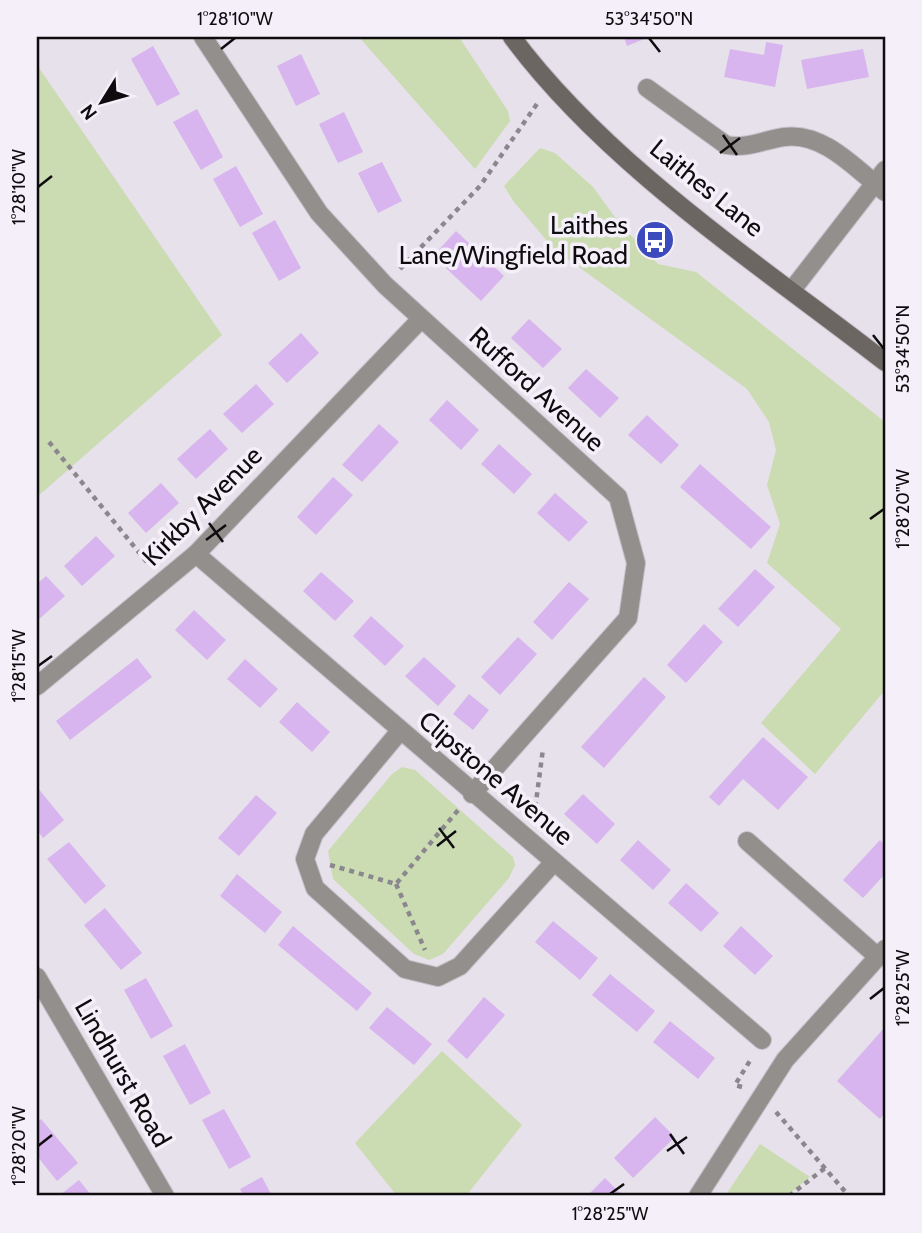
<svg xmlns="http://www.w3.org/2000/svg" width="922" height="1233" font-family="Cabin,sans-serif">
  <rect width="100%" height="100%" fill="#e7e1eb"/>
  <g fill="#cbdbb2">
    <path d="M359 37H459L508 111 510 121 475 169Z"/>
    <path d="M37 65 222 335 37 497Z"/>
    <path d="M540 148 555 153 593 187 620 224 658 264 696 272 885 422V690L815 774 761 723 841 629 767 563 780 524 767 485 776 450 769 422 747 389 554 249 514 202 504 186Z"/>
    <path d="M402 767 415 770 513 857 515 865 509 878 443 954 429 960 414 954 333 879 328 851 392 774Z"/>
    <path d="M442 1051 522 1125 466 1196H397L355 1143Z"/>
    <path d="M760 1144 810 1177 787 1196H725Z"/>
  </g>
  <g fill="#d8b5ee">
    <path d="M624 37H649L627 46Z"/>
    <path d="M766 42 783 45 775 87 724 77 730 49 764 55Z"/>
    <path d="M153 46 180 94 157 106 131 59Z"/>
    <path d="M863 49 869 77 807 89 801 60Z"/>
    <path d="M301 54 320 94 296 106 277 66Z"/>
    <path d="M197 109 223 157 201 170 173 122Z"/>
    <path d="M344 112 363 152 338 163 319 124Z"/>
    <path d="M382 162 402 201 378 213 358 173Z"/>
    <path d="M236 166 263 214 240 227 213 179Z"/>
    <path d="M275 220 301 268 279 281 252 233Z"/>
    <path d="M456 231 504 276 481 301 433 256Z"/>
    <path d="M529 319 562 349 543 368 511 338Z"/>
    <path d="M301 333 319 353 287 383 268 363Z"/>
    <path d="M586 369 619 398 600 418 568 388Z"/>
    <path d="M256 384 274 404 242 433 223 414Z"/>
    <path d="M447 400 479 430 461 450 429 420Z"/>
    <path d="M647 415 679 445 661 464 628 435Z"/>
    <path d="M379 424 399 442 362 482 342 465Z"/>
    <path d="M210 429 228 449 196 479 177 459Z"/>
    <path d="M499 444 532 474 514 494 481 464Z"/>
    <path d="M700 464 771 527 751 549 680 487Z"/>
    <path d="M333 477 353 495 316 535 297 517Z"/>
    <path d="M161 483 179 503 146 533 128 513Z"/>
    <path d="M555 493 588 522 569 542 537 513Z"/>
    <path d="M96 536 115 556 82 586 64 566Z"/>
    <path d="M755 569 775 587 738 627 718 609Z"/>
    <path d="M321 572 354 601 335 621 303 591Z"/>
    <path d="M46 576 65 596 37 621V584Z"/>
    <path d="M569 582 589 599 552 640 533 622Z"/>
    <path d="M194 610 226 640 207 660 175 630Z"/>
    <path d="M371 616 404 646 385 666 353 636Z"/>
    <path d="M704 624 723 642 686 683 667 665Z"/>
    <path d="M518 637 537 654 500 695 481 677Z"/>
    <path d="M424 657 456 686 438 706 405 676Z"/>
    <path d="M137 658 152 677 70 740 56 721Z"/>
    <path d="M245 659 278 689 260 708 227 679Z"/>
    <path d="M644 677 666 697 604 768 581 747Z"/>
    <path d="M469 694 489 710 473 730 453 714Z"/>
    <path d="M297 702 330 732 312 752 279 722Z"/>
    <path d="M763 737 808 777 778 810 743 779 719 806 709 797Z"/>
    <path d="M37 787 64 820 43 838 37 830Z"/>
    <path d="M583 794 615 824 597 844 564 814Z"/>
    <path d="M256 795 277 813 239 856 218 838Z"/>
    <path d="M638 840 671 870 653 890 620 860Z"/>
    <path d="M880 840 885 845V874L863 898 843 880Z"/>
    <path d="M69 842 106 886 85 904 47 859Z"/>
    <path d="M237 874 282 912 265 933 220 896Z"/>
    <path d="M686 883 719 913 701 932 668 903Z"/>
    <path d="M105 908 142 953 121 970 84 925Z"/>
    <path d="M553 921 598 958 580 980 535 942Z"/>
    <path d="M293 926 372 993 357 1011 278 945Z"/>
    <path d="M741 926 773 956 755 975 723 946Z"/>
    <path d="M610 974 655 1011 637 1032 592 995Z"/>
    <path d="M146 978 173 1026 151 1039 124 990Z"/>
    <path d="M484 997 505 1015 467 1059 447 1041Z"/>
    <path d="M387 1007 432 1044 414 1065 369 1028Z"/>
    <path d="M670 1021 715 1058 698 1079 653 1042Z"/>
    <path d="M885 1027V1113L880 1119 837 1081Z"/>
    <path d="M185 1044 211 1093 190 1105 163 1056Z"/>
    <path d="M224 1109 251 1157 229 1169 202 1120Z"/>
    <path d="M655 1117 675 1137 633 1178 614 1158Z"/>
    <path d="M41 1119 78 1163 57 1181 37 1156V1122Z"/>
    <path d="M262 1177 272 1196H244L240 1189Z"/>
    <path d="M605 1178 623 1196H587Z"/>
    <path d="M79 1180 92 1196H59Z"/>
  </g>
  <g fill="none" stroke-linecap="round" stroke-linejoin="round">
    <defs>
      <path id="lane" d="M747 841 878 957"/>
      <g id="street">
        <path d="M203 37 319 213 385 285 618 497 636 563 628 618 472 794"/>
        <path d="M647 88 726 145C748 149 763 140 784 137 823 131 857 170 885 192"/>
        <path d="M792 290 885 170"/>
        <path d="M196 554 762 1040"/>
        <path d="M37 686 196 554 421 319"/>
        <path d="M400 731 314 834 305 859 315 888 405 969 438 977 460 966 554 862"/>
        <path d="M37 977 165 1196"/>
        <path d="M698 1196 785 1060 885 949"/>
      </g>
      <path id="secondary" d="M512 37C607 165 760 265 885 362"/>
    </defs>
    <use href="#lane" stroke="#c4bfc8" stroke-width="20"/>
    <use href="#street" stroke="#c4bfc8" stroke-width="20"/>
    <use href="#secondary" stroke="#c4bfc8" stroke-width="20"/>
    <g stroke="#8b878e" stroke-width="4.5" stroke-dasharray="5 5" stroke-linecap="butt">
      <path d="M400 269 480 186 539 101"/>
      <path d="M49 442 150 566"/>
      <path d="M534 817 543 749"/>
      <path d="M330 865 396 884 459 809"/>
      <path d="M396 884 425 950"/>
      <path d="M742 1087 735 1085 751 1059"/>
      <path d="M776 1112 849 1196"/>
      <path d="M789 1196 825 1168"/>
    </g>
    <use href="#lane" stroke="#938f8c" stroke-width="18"/>
    <use href="#street" stroke="#938f8c" stroke-width="18"/>
    <use href="#secondary" stroke="#6c6663" stroke-width="18"/>
  </g>
  <path fill="none" stroke="#0e0c0f" stroke-width="2.5" d="M649 38 660 52M221 49 235 38M723 135 737 155M720 153 740 138M38 187 52 176M873 335 884 349M870 519 884 509M209 523 223 542M206 540 226 525M38 666 52 656M439 828 454 848M437 846 456 831M870 999 884 988M670 1134 684 1154M38 1146 52 1135M667 1151 687 1137M610 1194 624 1184"/>
  <defs>
    <symbol id="bus-disc" viewBox="-11 -11 22 22"><circle r="9.5" fill="#3b4abd" stroke="#f4eff8"/><path d="M-5-6H5V4H4V6H2V4H-2V6H-4V4H-5ZM-3.5-4V0h7V-4ZM-3.5 1.2v1.5H-2V1.2ZM2 1.2v1.5H3.5V1.2Z" fill="#fff"/></symbol>
  </defs>
  <g fill-rule="evenodd">
    <use href="#bus-disc" x="633" y="218" width="44" height="44"/>
  </g>
  <g text-anchor="middle" dominant-baseline="central" stroke-width="7" stroke-linejoin="round" paint-order="stroke">
    <g font-size="26" fill="#0e0c0f" stroke="#f4eff8">
      <text transform="translate(707 188) rotate(39)">Laithes Lane</text>
      <text transform="translate(537 389) rotate(42)">Rufford Avenue</text>
      <text transform="translate(202 506) rotate(-45)">Kirkby Avenue</text>
      <text transform="translate(496 778) rotate(40)">Clipstone Avenue</text>
      <text transform="translate(123 1073) rotate(60)">Lindhurst Road</text>
    </g>
    <g font-size="26" fill="#0e0c0f" stroke="#f4eff8" text-anchor="end">
      <text x="628" y="225">Laithes<tspan x="628" dy="30">Lane/Wingfield Road</tspan></text>
    </g>
  </g>
  <rect width="922" height="1233" fill="none" stroke="#f4eff8" stroke-width="77"/>
  <g transform="translate(102 102) rotate(233)" stroke="#f4eff8" stroke-width="5" paint-order="stroke">
  <path d="M0-5L12 26L0 18L-12 26Z" fill="#0e0c0f"/>
  <text y="-10" font-size="19" font-weight="bold" text-anchor="middle" fill="#0e0c0f">N</text>
  </g>
  <rect x="38" y="38" width="846" height="1156" fill="none" stroke="#0e0c0f" stroke-width="2.5"/>
  <g font-size="18" text-anchor="middle" fill="#0e0c0f">
    <text x="235" y="25">1°28'10"W</text>
    <text x="649" y="25">53°34'50"N</text>
    <text transform="translate(19 187) rotate(-90)" y="6">1°28'10"W</text>
    <text transform="translate(903 349) rotate(-90)" y="6">53°34'50"N</text>
    <text transform="translate(903 509) rotate(-90)" y="6">1°28'20"W</text>
    <text transform="translate(19 666) rotate(-90)" y="6">1°28'15"W</text>
    <text transform="translate(903 988) rotate(-90)" y="6">1°28'25"W</text>
    <text transform="translate(19 1146) rotate(-90)" y="6">1°28'20"W</text>
    <text x="610" y="1220">1°28'25"W</text>
  </g>
</svg>
